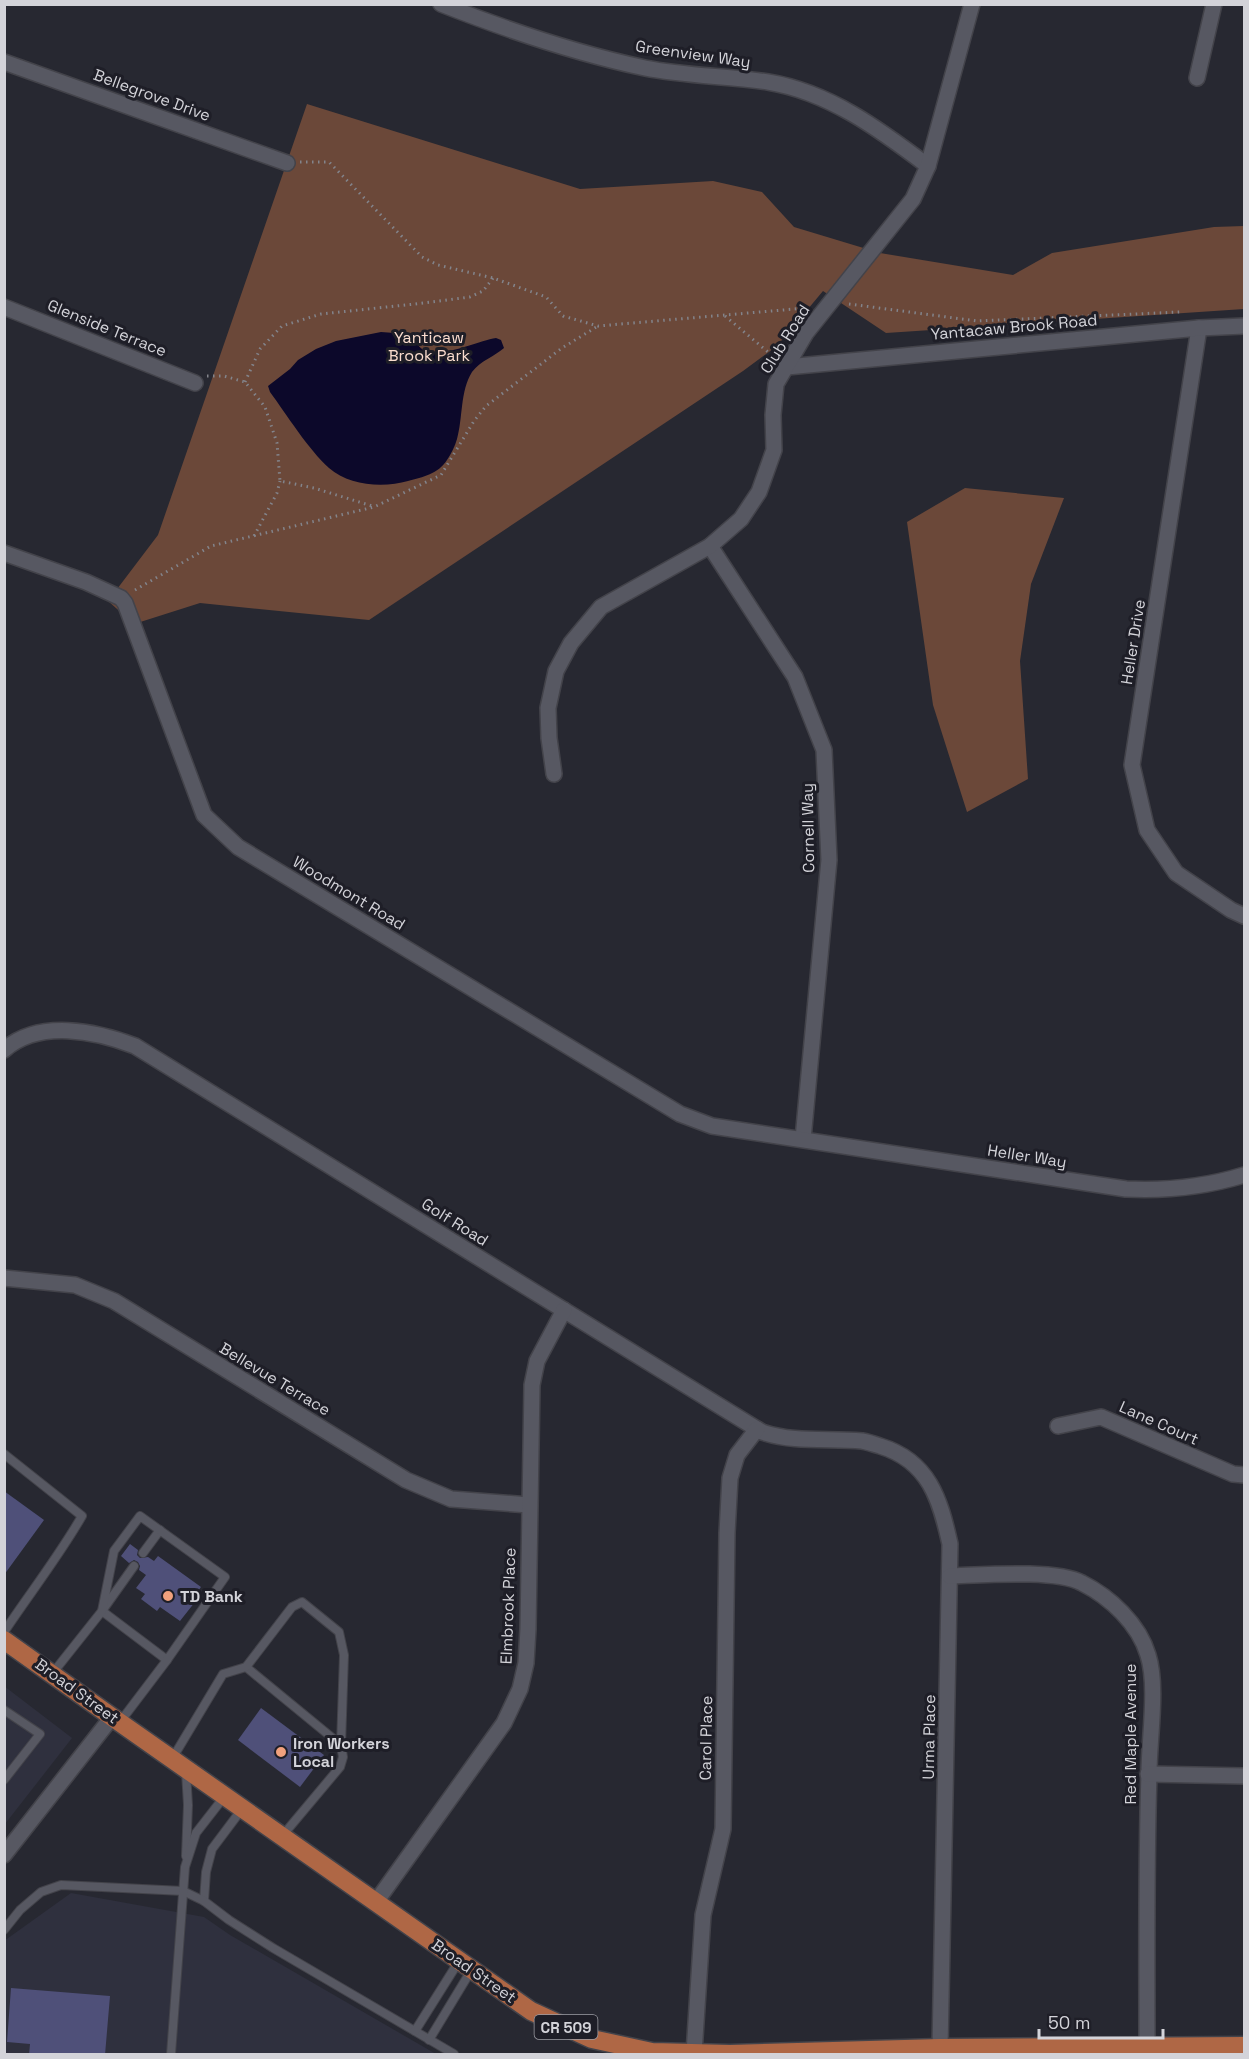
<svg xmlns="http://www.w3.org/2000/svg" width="1249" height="2059" font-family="'Space Grotesk',sans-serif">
  <rect width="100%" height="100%" fill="#272831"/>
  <g fill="#2f303e">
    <path d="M4 1686 72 1738 5 1824H4Z"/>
    <path d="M71 1893 204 1917 230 1935 436 2054H5L4 1941Z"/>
  </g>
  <g fill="#6b4839">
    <path d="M307 104 580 189 713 181 762 192 794 227 880 253 1013 275 1052 253 1214 227 1244 226V309L886 333 823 291 777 346 743 371 369 620 200 603 134 624 108 601 158 535Z"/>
    <path d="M965 488 1064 498 1031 584 1020 661 1028 779 967 812 933 705 907 522Z"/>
  </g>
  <path fill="#0c082a" d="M381 332 408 334C413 339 419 348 425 351 442 358 478 341 496 338L501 340 504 348C494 357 481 360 472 372 460 391 463 418 457 439 455 446 451 454 447 460 438 474 423 477 408 481 384 488 349 486 329 468 308 449 287 415 270 392L268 386 290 369 298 360 316 349 336 341Z"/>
  <g fill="#4f5079">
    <path d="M4 1491 44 1520 4 1575Z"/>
    <path d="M130 1544 138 1550 137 1555 140 1558 148 1557 154 1561 158 1556 201 1587 192 1599 195 1602 180 1621 160 1607 157 1611 141 1599 145 1594 136 1588 146 1575 139 1570 140 1566 138 1562 134 1560 129 1563 121 1556Z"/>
    <path d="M261 1708 324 1755 300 1787 238 1740Z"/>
    <path d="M11 1988 110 1996 105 2055H29L30 2044 7 2042Z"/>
  </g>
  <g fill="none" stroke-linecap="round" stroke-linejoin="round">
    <defs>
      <g id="lane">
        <path d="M4 1454 82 1516C59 1556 30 1593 4 1632"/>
        <path d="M143 1553 160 1530"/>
        <path d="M134 1566 102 1611 167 1660"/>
        <path d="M246 1667 341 1745"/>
        <path d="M52 1674 102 1611 114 1551 140 1516 225 1577 167 1660 120 1722"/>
        <path d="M4 1710 40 1734 4 1780"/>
        <path d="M172 1759 223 1674 246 1667 292 1607 302 1602 339 1632 344 1655 341 1745 343 1757 340 1767 283 1835"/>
        <path d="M186 1772 188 1805 186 1856"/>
        <path d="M204 1901 206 1872 212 1849 242 1809"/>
        <path d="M4 1930 20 1910 41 1892 61 1885 183 1891 204 1901 229 1920 273 1948 454 2054"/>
        <path d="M415 2031 459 1961"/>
        <path d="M429 2040 472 1969"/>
        <path d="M171 2054 185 1867 196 1833 224 1797"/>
      </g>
      <g id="street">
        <path d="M441 4C507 30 575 53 645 68 685 76 727 76 768 82 829 92 879 129 928 166"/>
        <path d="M4 62 287 163"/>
        <path d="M1197 78 1214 4"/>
        <path d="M4 307 195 383"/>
        <path d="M1199 328 1132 765 1147 830 1176 873 1231 910 1244 916"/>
        <path d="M787 367 1199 328 1244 326"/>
        <path d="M710 546 795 677 824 750 829 860 803 1139"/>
        <path d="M4 553 86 582 121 598 125 603 204 815 238 847 680 1114 712 1126 1126 1189C1167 1191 1205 1187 1244 1175"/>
        <path d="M554 774 549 738 548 708 556 671 571 643 601 607 710 546 741 519 759 492 774 450 773 415 776 384 806 333 913 199 928 166 972 4"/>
        <path d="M4 1050C39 1019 96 1031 135 1046L762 1432C795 1443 828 1438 862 1441 868 1442 874 1444 880 1446 929 1461 940 1499 950 1544L940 2048"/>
        <path d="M4 1278 75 1285 114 1301 406 1480 451 1499 529 1505"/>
        <path d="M1058 1426 1101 1417 1233 1474 1244 1475"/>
        <path d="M950 1576C982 1575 1056 1569 1082 1583 1110 1597 1139 1624 1148 1655 1158 1686 1149 1739 1149 1773 1146 1864 1147 1955 1147 2047"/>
        <path d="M1148 1774 1244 1776"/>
        <path d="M4 1855 112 1717"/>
        <path d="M376 1902 504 1723 520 1689 526 1663 528 1629 532 1385 537 1361 564 1310"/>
        <path d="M694 2053 703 1915 723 1829 727 1533 730 1478 737 1455 757 1429"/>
      </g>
      <path id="primary" d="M4 1640 112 1717 531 2011 592 2039 652 2052 730 2054 940 2048 1244 2046"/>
    </defs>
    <use href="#lane" stroke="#43434a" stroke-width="10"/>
    <use href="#street" stroke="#43434a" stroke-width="18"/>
    <use href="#primary" stroke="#43434a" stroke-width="21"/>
    <g stroke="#83848b" stroke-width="3" stroke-dasharray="1.5 4.5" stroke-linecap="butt">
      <path d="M300 162H329L422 257 438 265 493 278 521 288 546 297 563 316 598 326 806 308"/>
      <path d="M849 304 977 321 1180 312"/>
      <path d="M725 316 774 357"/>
      <path d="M207 376H224L245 382 265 407 277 443 280 481 314 488 372 506"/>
      <path d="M245 382 260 349 282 326 321 314 415 304 470 297 483 291 493 278"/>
      <path d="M254 536 277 493 280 481"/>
      <path d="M135 590 211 546 374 507 441 475 474 421 486 406 562 348 598 326"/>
    </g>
    <use href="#lane" stroke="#575862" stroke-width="8"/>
    <use href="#street" stroke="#575862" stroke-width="15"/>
    <use href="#primary" stroke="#af6745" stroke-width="18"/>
  </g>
  <g fill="#f1a17d" stroke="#1e1e27" stroke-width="2">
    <circle cx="168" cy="1596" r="6"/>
    <circle cx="281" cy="1752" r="6"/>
  </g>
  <g text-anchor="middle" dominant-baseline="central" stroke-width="6" stroke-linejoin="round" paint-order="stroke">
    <rect fill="#1e1e27" stroke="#9d9da4" stroke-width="1.5" x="534.5" y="2015" width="63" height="24" rx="4.5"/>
    <g font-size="15" font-weight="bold" fill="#d3d3d9">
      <text x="566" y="2027">CR 509</text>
    </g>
    <g font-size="16" fill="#d3d3d9" stroke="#1e1e27">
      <text transform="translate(693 54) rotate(8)">Greenview Way</text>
      <text transform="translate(152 95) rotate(20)">Bellegrove Drive</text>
      <text transform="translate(1014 327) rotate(-5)">Yantacaw Brook Road</text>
      <text transform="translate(107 328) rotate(22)">Glenside Terrace</text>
      <text transform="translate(785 339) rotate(-58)">Club Road</text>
      <text transform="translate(1133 642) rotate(-81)">Heller Drive</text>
      <text transform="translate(808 828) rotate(-91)">Cornell Way</text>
      <text transform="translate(349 893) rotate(31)">Woodmont Road</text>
      <text transform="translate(1027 1156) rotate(9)">Heller Way</text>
      <text transform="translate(455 1222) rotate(32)">Golf Road</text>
      <text transform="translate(275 1379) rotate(31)">Bellevue Terrace</text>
      <text transform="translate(1159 1423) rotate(24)">Lane Court</text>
      <text transform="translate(508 1606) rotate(-88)">Elmbrook Place</text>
      <text transform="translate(77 1691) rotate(36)">Broad Street</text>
      <text transform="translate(1130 1734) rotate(-90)">Red Maple Avenue</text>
      <text transform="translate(929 1737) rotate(-89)">Urma Place</text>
      <text transform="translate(706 1738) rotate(-89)">Carol Place</text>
      <text transform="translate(474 1971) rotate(35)">Broad Street</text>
    </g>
    <g font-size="16" fill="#fbddcf" stroke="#1e1e27">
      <text x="429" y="337">Yanticaw<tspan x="429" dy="18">Brook Park</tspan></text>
    </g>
    <g font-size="16" font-weight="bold" fill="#d3d3d9" stroke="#1e1e27" text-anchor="start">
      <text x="180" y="1596">TD Bank</text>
      <text x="293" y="1743">Iron Workers<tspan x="293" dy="18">Local</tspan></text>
    </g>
  </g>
  <rect width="1249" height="2059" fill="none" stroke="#d3d3d9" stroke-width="12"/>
  <path d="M1039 2029v9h124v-9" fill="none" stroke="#d3d3d9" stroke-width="3"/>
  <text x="1048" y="2029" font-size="18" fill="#d3d3d9" stroke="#1e1e27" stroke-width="4.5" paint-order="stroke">50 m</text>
</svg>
